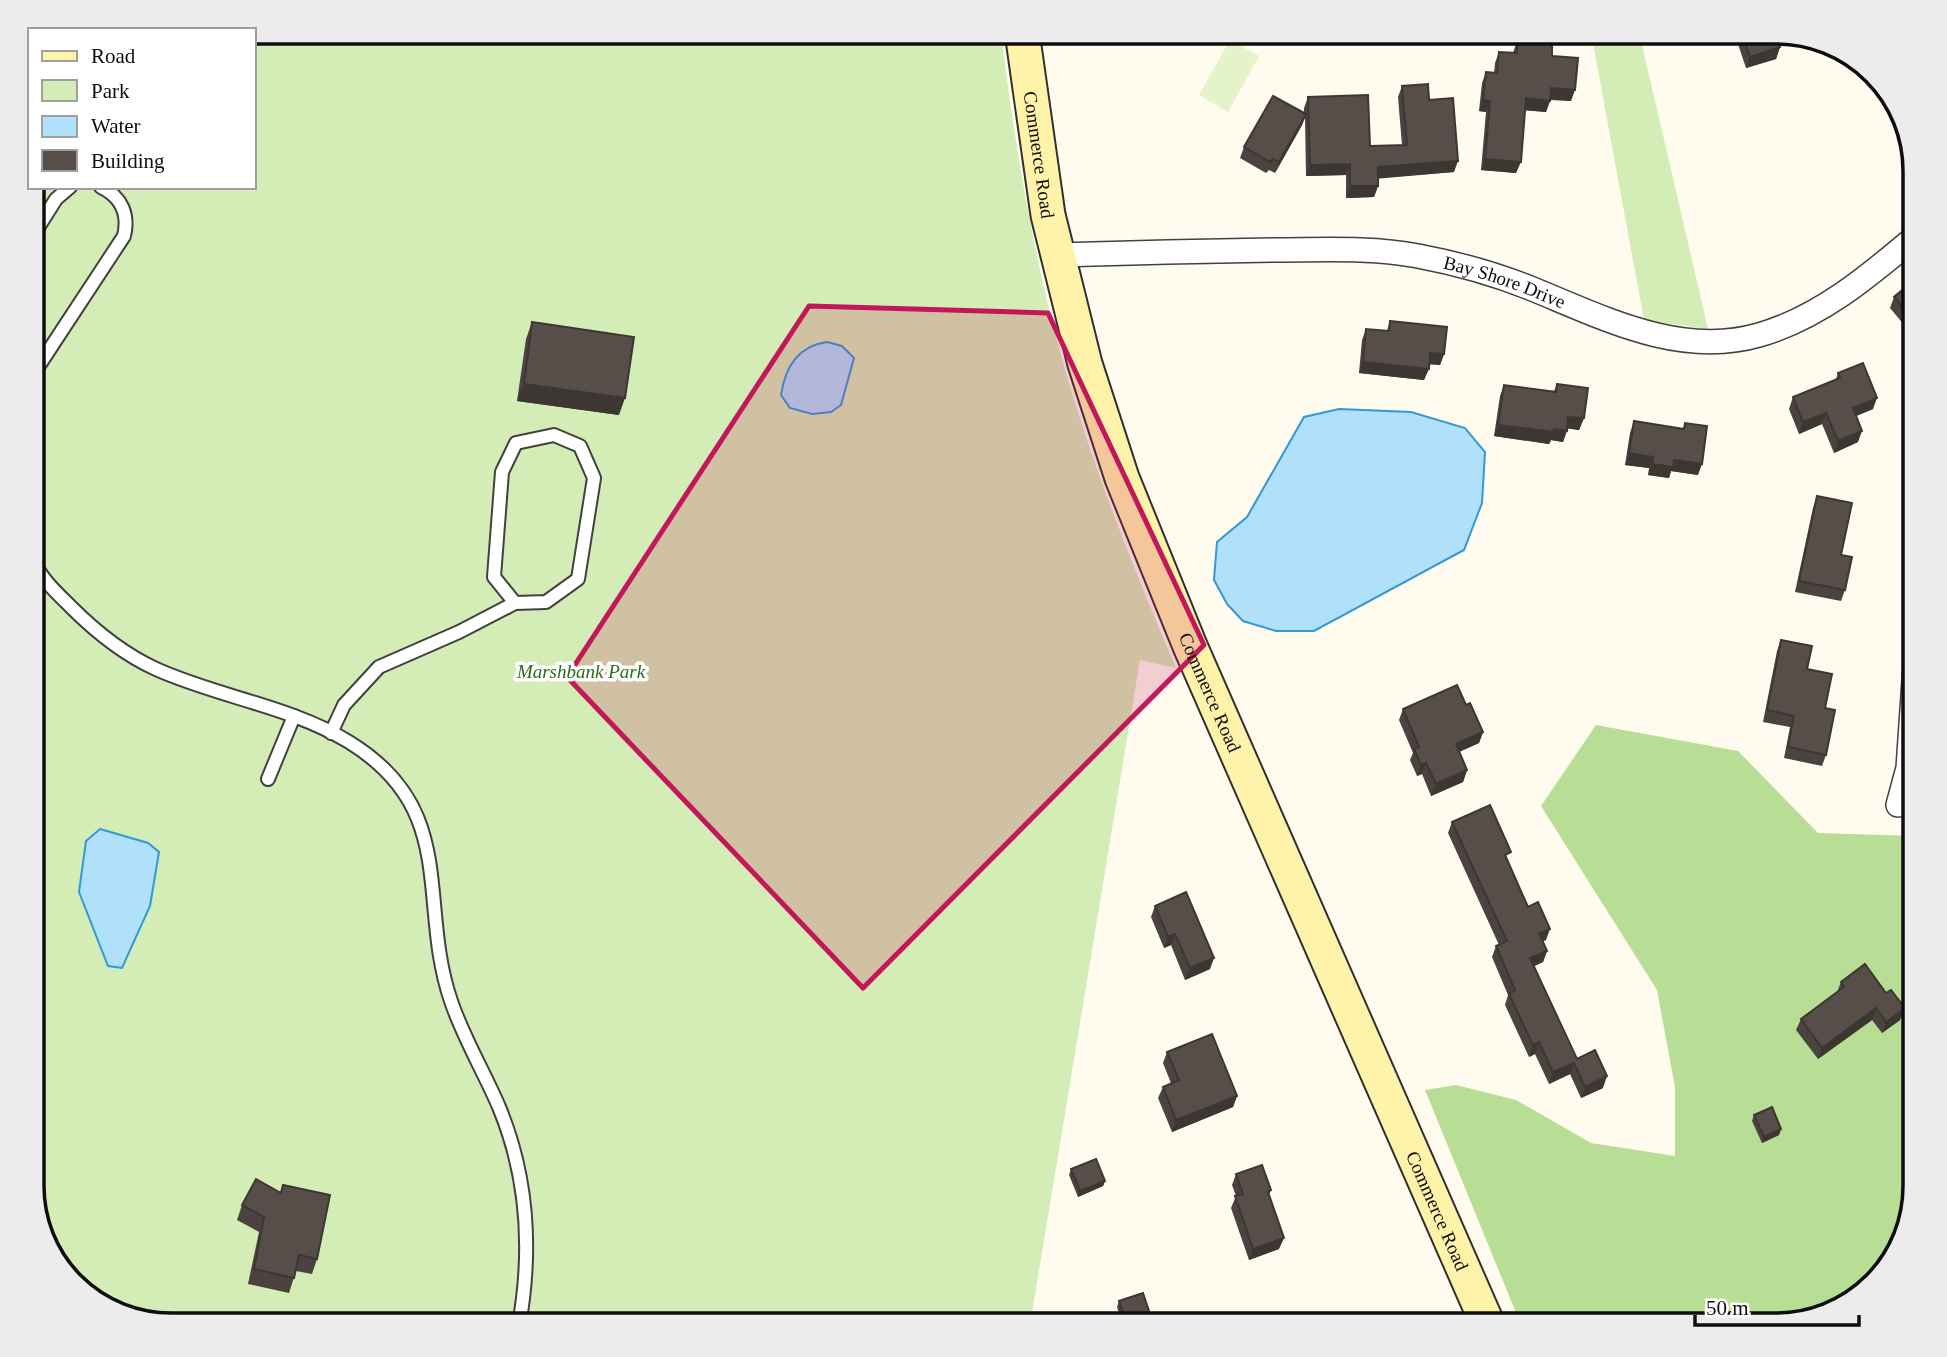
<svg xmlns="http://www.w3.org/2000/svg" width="1947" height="1357" font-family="Georgia,serif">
  <rect width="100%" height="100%" fill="#fffbef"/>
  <g fill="#d4ecb6">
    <path d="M254 32H1001C1013 132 1029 231 1054 329 1084 446 1129 558 1176 668L1140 660 1030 1325H170L86 1297 50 1256 32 1195V187H254Z"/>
    <path d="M1591 32H1639L1708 329 1644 320Z"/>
  </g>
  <path fill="#b7de94" d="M1596 725 1738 751 1818 833 1915 836V1187L1887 1271 1838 1311 1776 1325H1521L1425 1090 1456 1085 1516 1100 1591 1143 1675 1156V1087L1657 990 1541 806Z"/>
  <path fill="#e5f3c8" d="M1230 40 1259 56 1228 112 1199 95Z"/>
  <g fill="#b0e0fa" stroke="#3299d5" stroke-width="2">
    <path d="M827 342 842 346 854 358 841 405 831 412 812 414 790 408 781 395C785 368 797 346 827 342Z"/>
    <path d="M1339 409 1411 412 1465 428 1485 452 1482 503 1464 550 1314 631H1276L1243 621 1227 604 1214 580 1217 542 1247 517 1304 417Z"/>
    <path d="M100 829 148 843 159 852 150 906 122 968 108 966 79 892 86 841Z"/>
  </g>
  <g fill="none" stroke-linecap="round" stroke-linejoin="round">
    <defs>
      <g id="service">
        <path d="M32 237 56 199 70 187"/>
        <path d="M32 376 124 236C129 215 122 197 101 187"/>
        <path d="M32 558C41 579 55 591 71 607 96 632 123 654 156 669 218 697 290 706 349 742 460 810 417 902 451 1001 463 1037 484 1072 499 1107 528 1177 532 1252 519 1325"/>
        <path d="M331 733 344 705 379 667 459 632 515 603 546 602 578 579 594 478 580 446 554 435 516 443 502 472 494 577 515 603"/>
        <path d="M268 779 294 716"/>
      </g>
      <g id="minor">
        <path id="s1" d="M1057 255C1130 253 1202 251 1275 250 1322 250 1371 247 1418 256 1455 263 1495 274 1530 288 1602 317 1679 358 1759 335 1819 318 1869 276 1915 237"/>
        <path d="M1898 805 1908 768 1915 666"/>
      </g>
      <g id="secondary">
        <path id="s2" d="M1022 32 1048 215 1085 364 1122 478 1190 646 1488 1325"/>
      </g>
    </defs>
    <use href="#service" stroke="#414141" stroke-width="16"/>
    <use href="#minor" stroke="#414141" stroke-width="26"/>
    <use href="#secondary" stroke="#303030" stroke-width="37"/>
    <use href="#service" stroke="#fff" stroke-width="12"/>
    <use href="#minor" stroke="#fff" stroke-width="23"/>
    <use href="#secondary" stroke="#fff3aa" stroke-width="33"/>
  </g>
  <g fill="#4b433f">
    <path d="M1239 32H1259L1254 40Z"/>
    <path d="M1734 32H1775L1780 47 1776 59 1746 68Z"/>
    <path d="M1517 41 1552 56 1571 101 1550 100 1546 112 1525 110 1516 173 1481 170 1486 112 1479 111 1482 83 1486 72 1494 73 1495 63 1499 52 1513 53Z"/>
    <path d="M1402 86 1429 100 1454 172 1378 178V186L1374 197 1346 198V175L1306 176 1305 118 1302 125 1275 173 1269 170 1266 173 1240 158 1244 147 1304 113V108L1308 97 1370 146 1402 145 1398 97Z"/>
    <path d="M1915 286V338L1890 308 1894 297Z"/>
    <path d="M1390 321 1444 354 1440 365 1429 364 1424 380 1359 373 1362 340 1366 329 1387 331Z"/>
    <path d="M532 322 619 415 517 401 526 339Z"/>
    <path d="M1838 373 1873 409 1856 416 1858 442 1834 453 1822 424 1799 434 1789 409 1793 397 1836 379Z"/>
    <path d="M1557 384 1584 418 1579 430 1567 428 1563 442 1551 440 1549 444 1494 436 1500 396 1504 385 1554 391Z"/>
    <path d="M1634 421 1683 429 1685 423 1698 475 1671 471 1669 478 1648 475 1649 468 1625 465 1630 433Z"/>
    <path d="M1817 496 1841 555 1845 590 1841 601 1795 592 1813 508Z"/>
    <path d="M1781 640 1825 708 1826 755 1822 766 1784 758 1790 727 1763 722 1777 651Z"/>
    <path d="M1466 705 1483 732 1479 743 1459 752 1467 770 1463 782 1431 796 1422 774 1417 776 1410 760 1413 753 1399 720 1403 709Z"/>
    <path d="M1452 822 1508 861 1528 907 1546 940 1543 941 1547 951 1543 962 1534 966 1577 1059 1603 1088 1581 1098 1570 1074 1549 1084 1535 1054 1529 1057 1505 1005 1508 995 1492 957 1496 946 1499 945 1448 833Z"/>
    <path d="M1155 906 1210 969 1185 980 1171 945 1164 948 1151 917Z"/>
    <path d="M1841 982 1900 1020 1882 1033 1872 1020 1818 1059 1796 1030 1801 1019 1837 992Z"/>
    <path d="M1167 1052 1237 1096 1233 1107 1172 1132 1158 1098 1163 1087 1171 1083 1163 1063Z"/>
    <path d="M1754 1115 1781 1129 1779 1135 1762 1143 1752 1121Z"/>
    <path d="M1071 1169 1105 1181 1103 1186 1078 1197 1069 1175Z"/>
    <path d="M1236 1174 1271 1190 1269 1195 1279 1249 1249 1260 1231 1208 1236 1196 1232 1185Z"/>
    <path d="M283 1185 317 1259 312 1274 296 1271 289 1293 248 1284 259 1232 237 1220 242 1205 280 1193Z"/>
    <path d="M1119 1301 1148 1323 1141 1326H1123L1117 1307Z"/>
  </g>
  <g fill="#3d3733">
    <path d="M1642 32H1658L1640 37Z"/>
    <path d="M1780 47 1776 59 1746 68 1750 57Z"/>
    <path d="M1551 88 1575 90 1571 101 1547 99Z"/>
    <path d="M1526 98 1550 101 1546 112 1521 110Z"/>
    <path d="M1483 100 1490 101 1486 112 1479 111Z"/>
    <path d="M1306 114 1302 125 1275 173 1279 162Z"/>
    <path d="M1485 159 1521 162 1516 173 1481 170Z"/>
    <path d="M1458 161 1454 172 1374 179 1378 167Z"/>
    <path d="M1350 164 1346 175 1306 176 1310 165Z"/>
    <path d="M1350 186H1378L1374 197 1346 198Z"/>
    <path d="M1430 353 1444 354 1440 365 1426 364Z"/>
    <path d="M1363 362 1429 369 1424 380 1359 373Z"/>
    <path d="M524 384 625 398 619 415 517 401Z"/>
    <path d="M1877 398 1873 409 1849 419 1853 408Z"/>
    <path d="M1826 413 1822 424 1799 434 1803 422Z"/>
    <path d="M1568 417 1584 418 1579 430 1564 428Z"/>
    <path d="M1498 425 1554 429 1567 431 1563 442 1551 440 1549 444 1494 436Z"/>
    <path d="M1862 431 1858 442 1834 453 1838 441Z"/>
    <path d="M1629 453 1653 457 1649 468 1625 465Z"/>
    <path d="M1674 460 1702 464 1698 475 1671 471 1669 478 1648 475 1652 464Z"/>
    <path d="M1483 732 1479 743 1452 755 1456 744Z"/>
    <path d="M1426 763 1422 774 1417 776 1421 765Z"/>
    <path d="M1467 770 1463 782 1431 796 1436 784Z"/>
    <path d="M1550 929 1546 940 1535 944 1539 933Z"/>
    <path d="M1175 934 1171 945 1164 948 1168 937Z"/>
    <path d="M1547 951 1543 962 1526 970 1530 958Z"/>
    <path d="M1214 958 1210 969 1185 980 1190 968Z"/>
    <path d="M1876 1008 1872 1020 1818 1059 1822 1048Z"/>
    <path d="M1905 1008 1900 1020 1882 1033 1886 1022Z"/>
    <path d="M1539 1042 1535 1054 1529 1057 1533 1045Z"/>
    <path d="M1574 1063 1570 1074 1549 1084 1553 1072Z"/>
    <path d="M1607 1076 1603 1088 1581 1098 1585 1087Z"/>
    <path d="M1237 1096 1233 1107 1172 1132 1176 1120Z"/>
    <path d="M1781 1129 1779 1135 1762 1143 1764 1137Z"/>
    <path d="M1105 1181 1103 1186 1078 1197 1080 1191Z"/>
    <path d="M1284 1238 1279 1249 1249 1260 1253 1249Z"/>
    <path d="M1151 1317 1148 1323 1141 1326H1127Z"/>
  </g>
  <g fill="#574e49" stroke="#3d3733" stroke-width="2">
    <path d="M1742 32H1775L1780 47 1750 57Z"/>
    <path d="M1517 41 1552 44V56L1578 58 1575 90 1551 88 1550 101 1526 98 1521 162 1485 159 1490 101 1483 100 1486 72 1497 73 1499 52 1517 53Z"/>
    <path d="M1428 84 1429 100 1453 98 1458 161 1378 167V186H1350V164L1310 165 1308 97 1368 95 1370 146 1407 145 1402 86Z"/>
    <path d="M1273 96 1306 114 1279 162 1273 159 1270 162 1244 147Z"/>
    <path d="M1912 282 1915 286V322L1894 297Z"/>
    <path d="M1390 321 1447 327 1444 354 1430 353 1429 369 1363 362 1366 329 1389 331Z"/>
    <path d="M532 322 634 337 625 398 524 384Z"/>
    <path d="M1863 363 1877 398 1853 408 1862 431 1838 441 1826 413 1803 422 1793 397 1840 378 1838 373Z"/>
    <path d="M1557 384 1588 388 1584 418 1568 417 1567 431 1554 429V432L1498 425 1504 385 1556 392Z"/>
    <path d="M1634 421 1684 429 1685 423 1707 426 1702 464 1674 460 1673 467 1652 464 1653 457 1629 453Z"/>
    <path d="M1817 496 1852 503 1841 555 1852 557 1845 590 1799 581Z"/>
    <path d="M1781 640 1812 646 1807 669 1832 674 1825 708 1835 710 1826 755 1788 747 1794 716 1767 710Z"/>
    <path d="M1457 685 1466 705 1470 703 1483 732 1456 744 1467 770 1436 784 1426 763 1421 765 1414 749 1419 747 1403 709Z"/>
    <path d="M1490 805 1511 852 1505 855 1528 907 1538 902 1550 929 1539 933 1547 951 1530 958 1577 1059 1595 1050 1607 1076 1585 1087 1574 1063 1553 1072 1539 1042 1533 1045 1509 994 1515 990 1496 946 1507 941 1452 822Z"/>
    <path d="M1186 892 1214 958 1190 968 1175 934 1168 937 1155 906Z"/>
    <path d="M1865 964 1886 993 1891 990 1905 1008 1886 1022 1876 1008 1822 1048 1801 1019 1844 987 1841 982Z"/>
    <path d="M1212 1034 1237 1096 1176 1120 1163 1087 1179 1080 1167 1052Z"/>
    <path d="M1772 1107 1781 1129 1764 1137 1754 1115Z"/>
    <path d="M1096 1159 1105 1181 1080 1191 1071 1169Z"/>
    <path d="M1262 1165 1271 1190 1268 1192 1284 1238 1253 1249 1235 1196 1243 1194 1236 1174Z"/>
    <path d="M256 1179 281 1193 283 1185 330 1195 317 1259 299 1255 294 1278 254 1269 264 1217 242 1205Z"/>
    <path d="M1143 1293 1151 1317 1127 1325 1119 1301Z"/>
  </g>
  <path fill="#c2185b" fill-opacity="0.2" stroke="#c2185b" stroke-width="5" stroke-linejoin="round" d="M809 306 1048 313 1204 645 863 988 567 677Z"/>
  <g text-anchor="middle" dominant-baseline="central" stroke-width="7" stroke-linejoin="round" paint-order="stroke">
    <g font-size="19" fill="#0e0e0e" stroke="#fff">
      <text stroke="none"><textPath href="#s2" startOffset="124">Commerce Road</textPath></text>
      <text stroke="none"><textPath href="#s1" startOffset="452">Bay Shore Drive</textPath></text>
      <text stroke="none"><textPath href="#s2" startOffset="690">Commerce Road</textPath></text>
      <text stroke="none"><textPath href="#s2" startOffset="1256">Commerce Road</textPath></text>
    </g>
    <g font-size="19" font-style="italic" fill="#2d6a1a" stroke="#fff">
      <text x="581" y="671">Marshbank Park</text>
    </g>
  </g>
  <path d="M0 0H1947V1357H0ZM171 44H1776A127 127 0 0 1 1903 171V1186A127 127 0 0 1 1776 1313H171A127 127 0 0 1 44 1186V171A127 127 0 0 1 171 44Z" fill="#ececec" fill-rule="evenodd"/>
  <path fill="none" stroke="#0e0e0e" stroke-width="3.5" d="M171 44H1776A127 127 0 0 1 1903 171V1186A127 127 0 0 1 1776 1313H171A127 127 0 0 1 44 1186V171A127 127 0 0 1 171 44Z"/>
  <rect x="28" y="28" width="228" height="161" fill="#ffffff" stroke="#9f9f9f" stroke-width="2"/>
  <rect x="42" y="51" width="35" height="10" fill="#fff3aa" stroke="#9f9f9f" stroke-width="2"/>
  <text x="91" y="63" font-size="21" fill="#0e0e0e">Road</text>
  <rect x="42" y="80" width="35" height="21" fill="#d4ecb6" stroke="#9f9f9f" stroke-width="2"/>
  <text x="91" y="98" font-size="21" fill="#0e0e0e">Park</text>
  <rect x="42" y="116" width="35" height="21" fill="#b0e0fa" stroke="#9f9f9f" stroke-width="2"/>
  <text x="91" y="133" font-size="21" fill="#0e0e0e">Water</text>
  <rect x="42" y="150" width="35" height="21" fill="#574e49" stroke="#9f9f9f" stroke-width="2"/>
  <text x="91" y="168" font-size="21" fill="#0e0e0e">Building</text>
  <path d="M1695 1315v10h164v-10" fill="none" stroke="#0e0e0e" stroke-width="3.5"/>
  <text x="1706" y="1315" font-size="21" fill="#0e0e0e" stroke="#ffffff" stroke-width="5" paint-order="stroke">50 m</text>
</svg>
